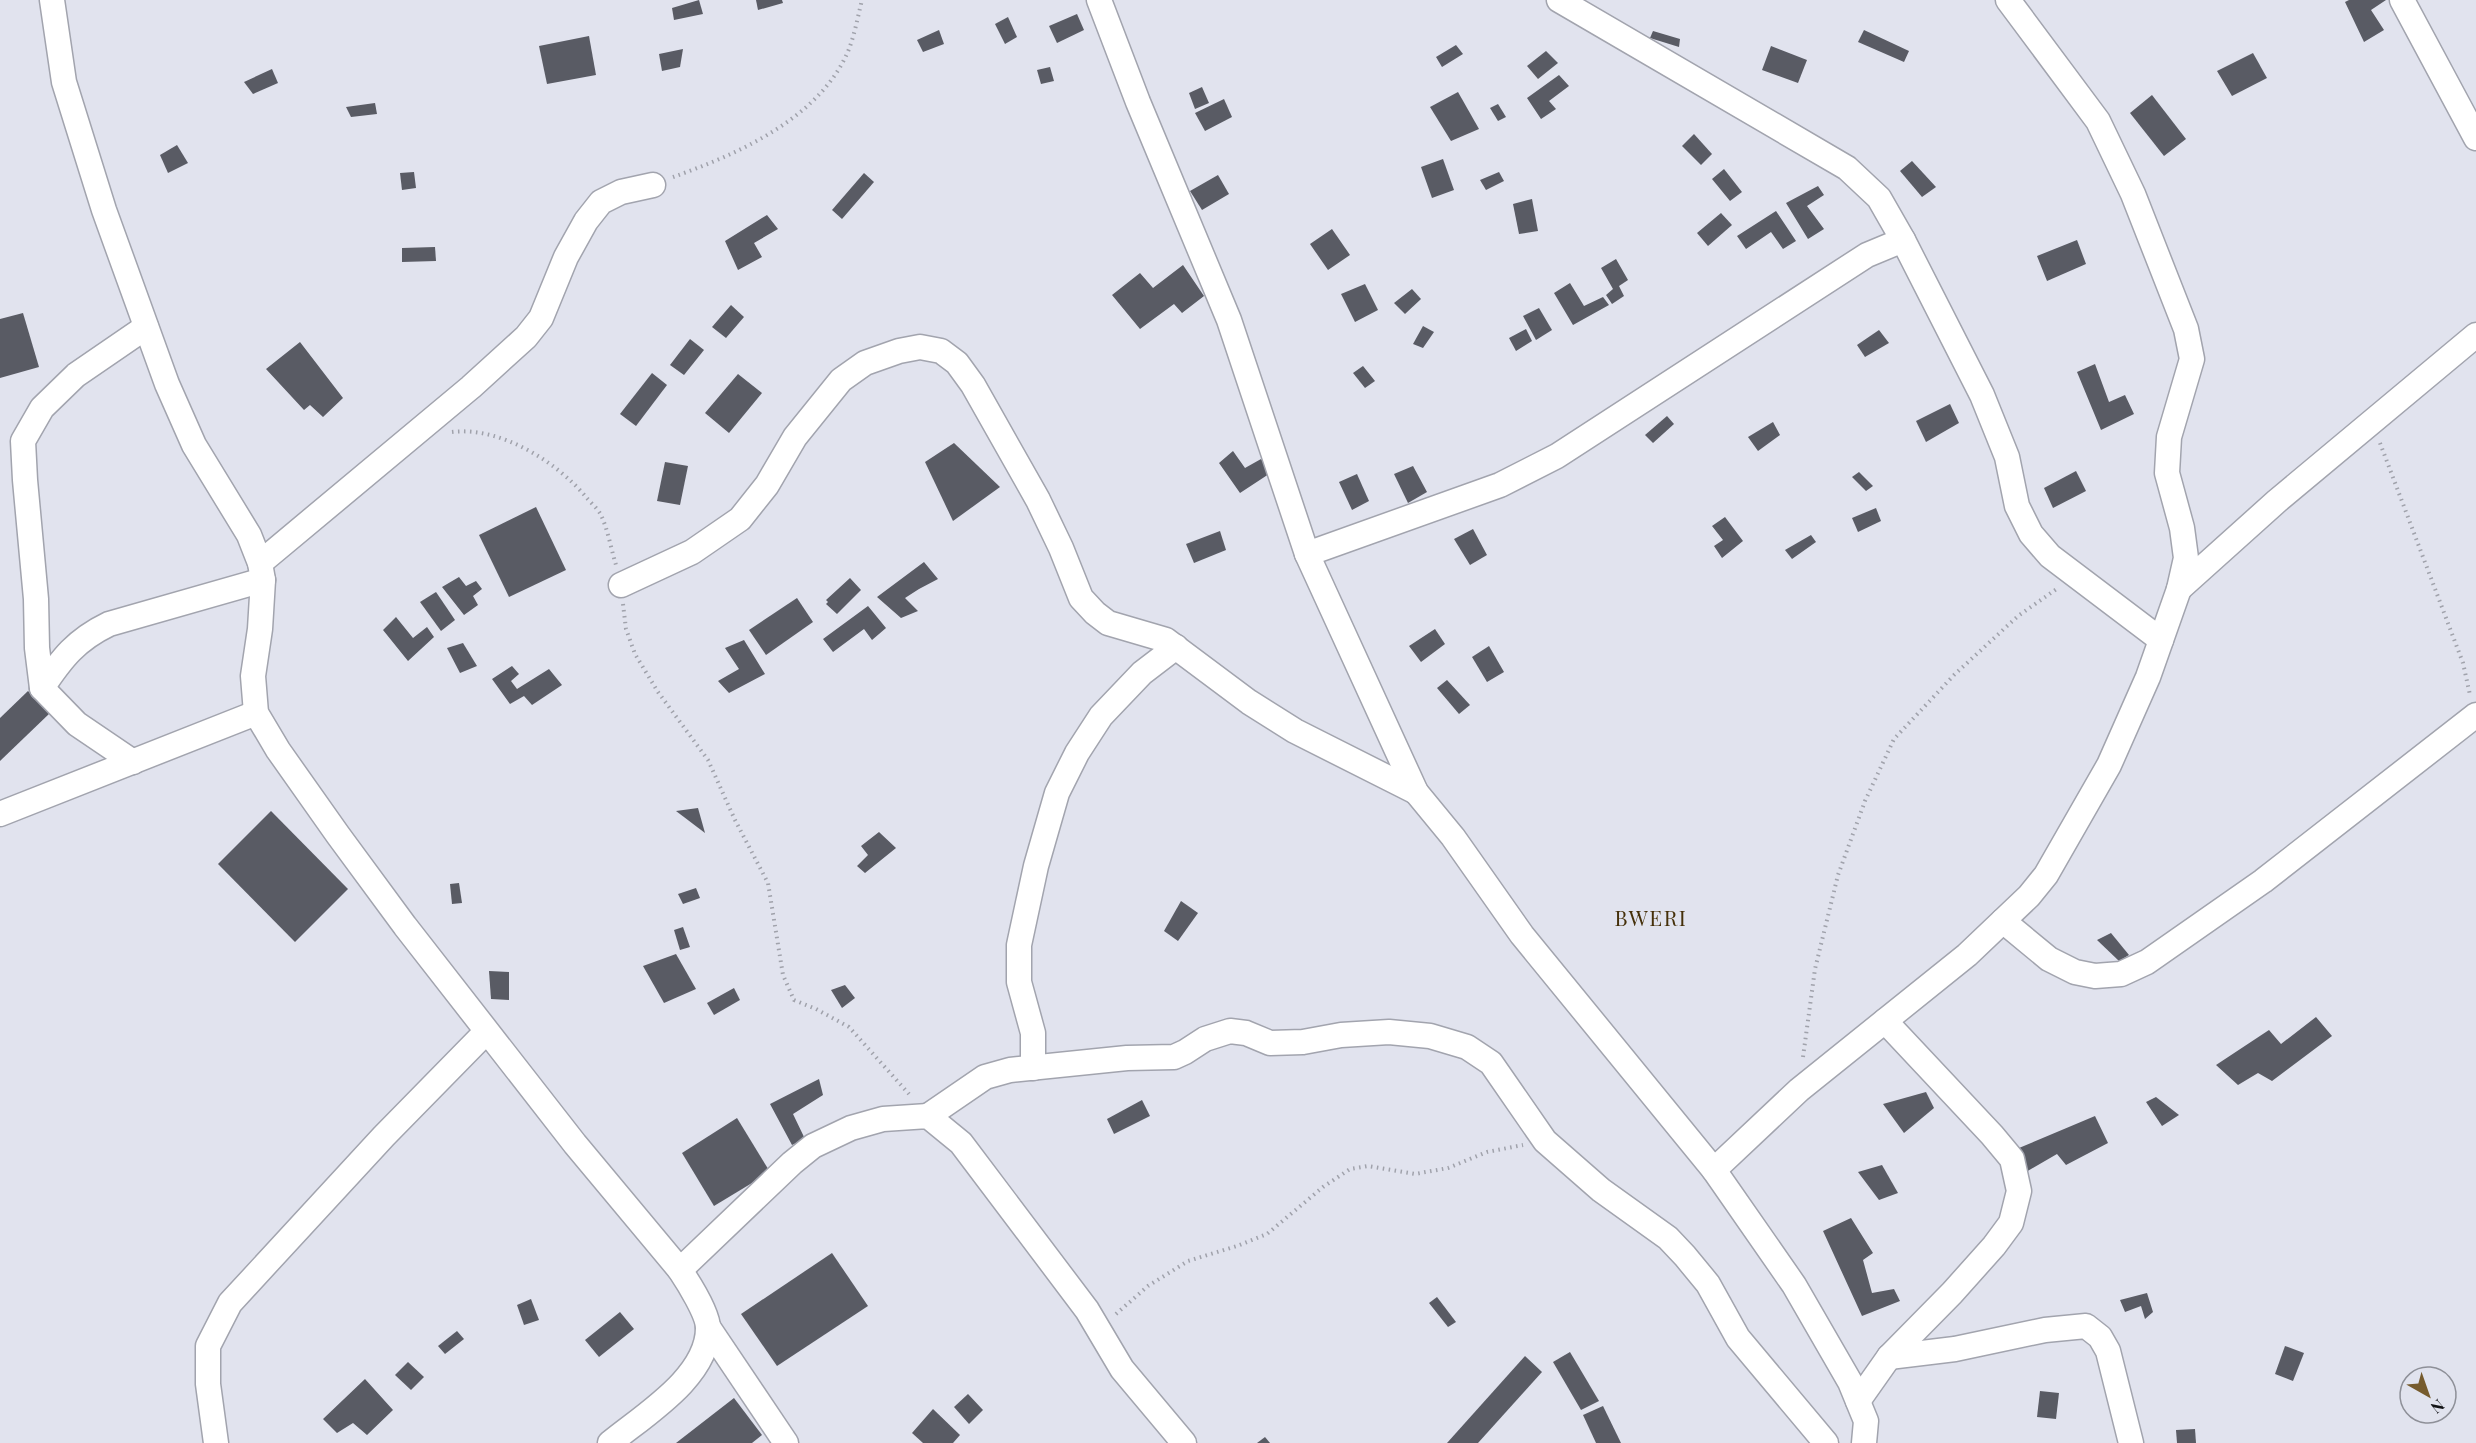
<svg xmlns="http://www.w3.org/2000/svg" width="2476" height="1443" font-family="'Playfair Display',serif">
  <rect width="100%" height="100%" fill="#e1e3ee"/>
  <g fill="#595b64">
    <path d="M699 0 703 14 674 20 672 8Z"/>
    <path d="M756 0H782L783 3 758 10Z"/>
    <path d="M2349 0H2386L2371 10 2384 30 2364 42 2345 2Z"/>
    <path d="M1077 14 1084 30 1057 43 1049 26Z"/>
    <path d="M1008 17 1017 37 1005 44 995 24Z"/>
    <path d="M939 30 944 44 923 52 917 40Z"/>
    <path d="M1864 30 1909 51 1904 62 1858 42Z"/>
    <path d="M1653 31 1680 39 1679 47 1650 38Z"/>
    <path d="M589 36 596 75 547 84 539 46Z"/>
    <path d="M1456 45 1463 54 1442 67 1436 57Z"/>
    <path d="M1771 46 1807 60 1798 83 1762 70Z"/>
    <path d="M683 49 680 67 662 71 659 54Z"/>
    <path d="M1546 51 1558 63 1538 79 1527 66Z"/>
    <path d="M2253 53 2267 78 2232 96 2217 71Z"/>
    <path d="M1050 67 1054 81 1041 84 1037 70Z"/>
    <path d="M272 69 278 83 253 94 244 82Z"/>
    <path d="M1559 75 1569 86 1549 101 1556 109 1541 119 1527 98Z"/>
    <path d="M1202 87 1209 103 1195 109 1189 93Z"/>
    <path d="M1458 92 1479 129 1451 141 1430 107Z"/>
    <path d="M2152 95 2186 139 2164 156 2130 113Z"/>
    <path d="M1224 99 1232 117 1205 131 1195 113Z"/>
    <path d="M375 103 377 114 351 117 346 107Z"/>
    <path d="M1498 104 1506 117 1498 121 1490 108Z"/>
    <path d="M1694 134 1712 154 1701 165 1682 146Z"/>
    <path d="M177 145 188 163 168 173 160 155Z"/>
    <path d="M1443 159 1454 190 1432 198 1421 167Z"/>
    <path d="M1912 161 1936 187 1922 197 1900 171Z"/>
    <path d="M1724 169 1742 192 1730 201 1712 179Z"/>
    <path d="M414 172 416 188 402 190 400 173Z"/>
    <path d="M1499 172 1504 181 1486 190 1480 180Z"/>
    <path d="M864 173 874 182 842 219 832 210Z"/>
    <path d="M1218 175 1229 194 1202 210 1190 191Z"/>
    <path d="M1818 186 1824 195 1807 206 1824 229 1808 239 1786 203Z"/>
    <path d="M1532 199 1538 231 1519 234 1513 204Z"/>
    <path d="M1776 211 1796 241 1783 249 1771 232 1746 249 1737 236Z"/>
    <path d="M1721 213 1732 225 1708 246 1697 233Z"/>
    <path d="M767 215 778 229 754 243 762 257 738 270 725 241Z"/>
    <path d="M1332 229 1350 255 1328 270 1310 244Z"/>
    <path d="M2077 240 2086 264 2047 281 2037 256Z"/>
    <path d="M435 247 436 261 402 262V248Z"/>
    <path d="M1616 259 1628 280 1619 286 1624 296 1612 304 1606 295 1613 289 1601 268Z"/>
    <path d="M1183 265 1204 296 1182 313 1174 304 1140 329 1112 295 1140 273 1153 288Z"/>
    <path d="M1570 283 1584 306 1603 297 1609 305 1573 325 1554 293Z"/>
    <path d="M1365 284 1378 310 1355 322 1341 294Z"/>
    <path d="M1412 289 1421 299 1405 314 1394 303Z"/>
    <path d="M731 305 744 317 726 338 712 327Z"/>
    <path d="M1539 308 1552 330 1536 340 1523 316Z"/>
    <path d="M23 313 39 367 0 378V319Z"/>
    <path d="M1423 326 1434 332 1423 348 1413 344Z"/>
    <path d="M1526 329 1532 341 1516 351 1509 338Z"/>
    <path d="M1879 330 1889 343 1865 357 1857 345Z"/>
    <path d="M690 339 704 350 684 375 670 365Z"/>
    <path d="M300 342 343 398 323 417 310 405 304 410 266 369Z"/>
    <path d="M2095 364 2109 402 2125 395 2134 414 2101 430 2077 372Z"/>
    <path d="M1363 366 1375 381 1365 388 1353 373Z"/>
    <path d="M652 373 667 385 636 426 620 414Z"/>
    <path d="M738 374 762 393 729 433 705 413Z"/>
    <path d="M1950 404 1959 423 1926 442 1916 421Z"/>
    <path d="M1667 416 1674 424 1653 443 1645 435Z"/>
    <path d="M1773 422 1780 435 1758 451 1748 437Z"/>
    <path d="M954 443 1000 487 953 521 925 462Z"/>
    <path d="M1233 451 1245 468 1261 459 1272 472 1240 493 1219 463Z"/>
    <path d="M665 462 688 466 680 505 657 501Z"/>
    <path d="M1413 466 1427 492 1408 503 1394 474Z"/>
    <path d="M2076 471 2086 491 2053 508 2044 488Z"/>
    <path d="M1859 472 1873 486 1866 491 1852 477Z"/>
    <path d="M1357 474 1369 501 1352 510 1339 482Z"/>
    <path d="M536 507 566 570 509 597 479 535Z"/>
    <path d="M1876 508 1881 521 1858 532 1852 518Z"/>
    <path d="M1725 517 1743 541 1722 558 1714 546 1723 540 1712 526Z"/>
    <path d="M1473 529 1487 555 1470 565 1454 539Z"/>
    <path d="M1220 531 1226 550 1194 563 1186 544Z"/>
    <path d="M1811 535 1816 542 1792 559 1785 550Z"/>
    <path d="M924 562 938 579 919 589 905 598 918 611 901 618 877 597Z"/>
    <path d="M459 577 466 586 476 581 482 589 473 596 478 605 464 615 442 587Z"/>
    <path d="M850 578 861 590 837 614 826 604 828 602 826 600Z"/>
    <path d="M436 592 455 620 441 631 420 602Z"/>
    <path d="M797 598 813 622 766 655 749 630Z"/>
    <path d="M868 606 886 628 872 640 864 629 833 652 823 639Z"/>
    <path d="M396 617 413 638 427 627 434 637 408 661 383 630Z"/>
    <path d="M1435 629 1445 644 1421 662 1409 646Z"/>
    <path d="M744 640 765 674 729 693 718 681 739 669 725 648Z"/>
    <path d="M463 643 477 666 460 673 447 648Z"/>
    <path d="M1489 646 1504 672 1487 682 1472 657Z"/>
    <path d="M512 666 519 674 511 681 517 689 549 669 562 685 532 705 524 696 510 704 492 679Z"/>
    <path d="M1447 680 1470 705 1459 714 1437 688Z"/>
    <path d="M28 691 50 713 0 761V718Z"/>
    <path d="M698 808 705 833 676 811Z"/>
    <path d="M271 811 348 889 295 942 218 864Z"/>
    <path d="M879 832 896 848 865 873 857 866 868 855 861 846Z"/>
    <path d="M459 883 462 903 452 904 450 884Z"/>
    <path d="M696 888 700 898 683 904 678 894Z"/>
    <path d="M1181 901 1198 913 1178 941 1164 931Z"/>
    <path d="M683 927 690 947 680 950 674 930Z"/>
    <path d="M2111 933 2129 955 2119 961 2097 940Z"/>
    <path d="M676 954 696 989 664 1003 643 966Z"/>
    <path d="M489 971 509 972V1000L491 999Z"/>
    <path d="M845 985 855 998 842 1008 831 990Z"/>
    <path d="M734 988 740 1000 714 1015 707 1003Z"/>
    <path d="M2316 1017 2332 1036 2272 1081 2258 1073 2238 1085 2216 1065 2269 1030 2281 1044Z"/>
    <path d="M819 1079 823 1095 793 1114 805 1139 792 1145 770 1104Z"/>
    <path d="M1926 1092 1934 1108 1904 1133 1883 1104Z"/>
    <path d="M2156 1097 2179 1115 2162 1126 2146 1102Z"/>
    <path d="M1142 1100 1150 1116 1114 1134 1107 1119Z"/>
    <path d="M2095 1116 2108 1143 2066 1165 2057 1154 2026 1172 2019 1148Z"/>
    <path d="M737 1118 770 1172 714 1206 682 1153Z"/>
    <path d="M1882 1165 1898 1193 1879 1200 1858 1172Z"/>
    <path d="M1851 1218 1873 1253 1863 1260 1872 1293 1894 1289 1900 1301 1862 1316 1823 1231Z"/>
    <path d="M832 1253 868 1306 777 1366 741 1314Z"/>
    <path d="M2147 1293 2153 1312 2145 1319 2141 1306 2125 1312 2120 1300Z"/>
    <path d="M1437 1297 1456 1322 1448 1327 1429 1303Z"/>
    <path d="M531 1299 539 1320 524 1325 517 1305Z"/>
    <path d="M620 1312 634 1329 599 1357 585 1340Z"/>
    <path d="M457 1331 464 1339 445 1354 438 1346Z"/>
    <path d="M2285 1346 2304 1353 2293 1381 2275 1374Z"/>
    <path d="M1570 1352 1599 1401 1581 1410 1553 1362Z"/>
    <path d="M1525 1356 1542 1372 1478 1443H1447Z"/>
    <path d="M408 1362 424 1377 411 1390 395 1375Z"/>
    <path d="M365 1379 393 1410 367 1435 353 1423 337 1433 323 1419Z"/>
    <path d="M2040 1391 2059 1393 2056 1419 2037 1417Z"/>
    <path d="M968 1394 983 1410 969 1424 954 1407Z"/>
    <path d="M734 1398 762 1435 752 1443H676Z"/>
    <path d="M1603 1406 1621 1443H1596L1583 1415Z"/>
    <path d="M933 1409 960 1435 953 1443H923L912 1433Z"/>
    <path d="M2195 1429 2196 1443H2177L2176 1430Z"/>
    <path d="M1265 1437 1270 1443H1257Z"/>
  </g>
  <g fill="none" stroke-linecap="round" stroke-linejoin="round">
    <defs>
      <g id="minor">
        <path d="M52 0 64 82 104 210 167 384 194 445 249 535 260 563 263 580 260 629 253 676 256 713 278 750 338 835 405 926 575 1144 680 1270C688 1282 708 1314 708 1328 708 1377 644 1415 610 1443"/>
        <path d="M1099 0 1138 102 1229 320 1307 554 1416 792 1453 837 1522 935 1714 1170 1794 1285 1850 1382 1866 1421 1864 1443"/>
        <path d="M1559 0 1847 168 1879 198 1903 240 1982 395 2007 457 2017 506 2031 534 2050 556 2161 640"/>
        <path d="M2402 0 2476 138"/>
        <path d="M1307 554 1500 485 1557 456 1867 255 1903 240"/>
        <path d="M260 563 471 387 526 337 541 318 566 257 586 221 601 202 621 192 653 185"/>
        <path d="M621 585 692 552 740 519 767 485 795 437 841 380 865 363 899 351 920 347 941 351 957 363 973 385 1038 500 1061 548 1081 598 1095 613 1108 623 1166 640 1249 702 1295 731 1416 792"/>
        <path d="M2179 589 2277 501 2476 335"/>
        <path d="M42 688C62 658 76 640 109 624L263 580"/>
        <path d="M133 762 77 724 42 688 37 648 36 599 25 480 23 441 42 408 76 375 146 327"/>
        <path d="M0 814 256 713"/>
        <path d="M2003 921 2049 959 2075 972 2095 976 2121 974 2147 962 2263 881 2476 715"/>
        <path d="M1033 1068V1033L1019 982V945L1036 866 1057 793 1077 753 1101 716 1142 673 1176 647"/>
        <path d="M928 1116 985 1077 1010 1070 1127 1058 1174 1057 1185 1052 1205 1039 1230 1031 1246 1033 1270 1043 1303 1042 1341 1035 1389 1032 1430 1036 1467 1047 1491 1063 1545 1141 1601 1190 1668 1238 1685 1256 1708 1284 1738 1338 1826 1443"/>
        <path d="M1714 1170 1799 1090 1967 955 2029 896 2046 875 2109 765 2148 677 2179 589 2186 558 2182 528 2167 473 2169 437 2192 359 2186 329 2133 194 2098 121 2008 0"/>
        <path d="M680 1270 792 1163 813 1146 851 1128 883 1119 928 1116 961 1143 1087 1310 1122 1369 1184 1443"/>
        <path d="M708 1327 786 1443"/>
        <path d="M1889 1357 1955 1349 2045 1330 2086 1326 2100 1337 2108 1351 2131 1443"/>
        <path d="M1858 1401 1889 1357 1952 1293 1994 1246 2011 1223 2019 1191 2012 1159 1992 1135 1885 1021"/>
        <path d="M216 1443 208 1384V1346L230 1303 384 1136 486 1032"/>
      </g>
    </defs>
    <use href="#minor" stroke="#a2a4ae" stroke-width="27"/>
    <g stroke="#a0a2ab" stroke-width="4" stroke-dasharray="1.5 4.5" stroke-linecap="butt">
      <path d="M673 177C738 154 821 118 849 49 855 33 858 16 862 0"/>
      <path d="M452 432C500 426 557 462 586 497 591 503 598 509 601 515 608 530 611 549 616 565"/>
      <path d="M2380 443 2463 663 2470 695"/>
      <path d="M623 604 626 629 635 654 658 692 708 760 735 820 768 883 783 975 794 1000 816 1009 849 1027 909 1094"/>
      <path d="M1803 1057 1815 969 1838 875 1865 801 1894 739 1954 675 2018 616 2058 588"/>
      <path d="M1116 1314 1148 1286 1188 1261 1237 1246 1267 1234 1323 1187 1350 1169 1368 1166 1415 1174 1448 1168 1487 1152 1523 1145"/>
    </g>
    <use href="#minor" stroke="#fff" stroke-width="24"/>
  </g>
  <g text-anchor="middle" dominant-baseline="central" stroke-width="6" stroke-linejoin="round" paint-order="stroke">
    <g font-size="21" letter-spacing="1.5" fill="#45300a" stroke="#e1e3ee">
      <text x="1651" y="917">BWERI</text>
    </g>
  </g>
  <g transform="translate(2428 1395) rotate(140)"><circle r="28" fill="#e1e3ee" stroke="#8e9098" stroke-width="1.5"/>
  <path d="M0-4.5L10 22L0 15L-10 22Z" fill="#765b2d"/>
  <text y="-9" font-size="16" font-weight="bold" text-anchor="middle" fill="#121316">N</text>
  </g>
</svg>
